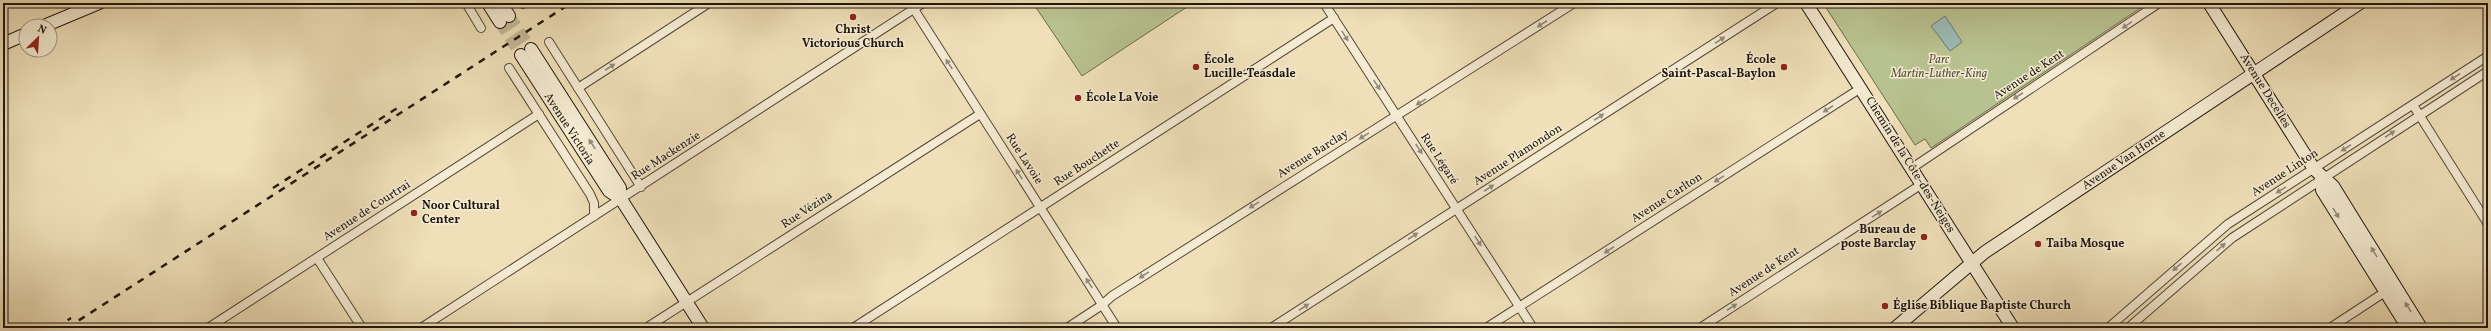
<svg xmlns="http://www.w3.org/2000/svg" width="2491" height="331" font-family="Vollkorn,serif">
  <rect width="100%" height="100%" fill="#efe0b9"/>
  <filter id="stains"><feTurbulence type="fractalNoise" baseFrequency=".005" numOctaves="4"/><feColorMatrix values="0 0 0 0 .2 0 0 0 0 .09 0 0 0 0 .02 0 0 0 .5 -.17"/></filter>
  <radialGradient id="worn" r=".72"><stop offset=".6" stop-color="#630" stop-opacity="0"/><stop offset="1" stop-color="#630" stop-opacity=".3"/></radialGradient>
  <g fill="#b8c290" stroke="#6b6c4e">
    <path d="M1033 3H1193L1082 76Z"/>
    <path d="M1823 3H2148L1931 148 1925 139 1915 145Z"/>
  </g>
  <path fill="#9cbbb6" stroke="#6a7972" d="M1945 16 1962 42 1950 51 1931 26Z"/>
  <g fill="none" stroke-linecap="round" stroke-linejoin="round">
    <g stroke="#c5b897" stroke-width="12" stroke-dasharray="12 6" stroke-linecap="butt">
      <path d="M509 16 531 49"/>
      <path d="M500 22 521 55"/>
    </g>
    <defs>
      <g id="street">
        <path d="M466 3 481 28"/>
        <path d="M523 3V4"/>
        <path d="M910 3 1117 328"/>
        <path d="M1324 3 1533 328"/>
        <path d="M549 42 641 187"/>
        <path d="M509 68 590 194 594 203V216"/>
        <path d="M578 88 709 3"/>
        <path d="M2413 105 2488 224"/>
        <path d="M1912 168 2159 3"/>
        <path d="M317 258 362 328"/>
        <path d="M208 328 539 114"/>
        <path d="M421 328 923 3"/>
        <path d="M646 328 980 114"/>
        <path d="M853 328 1334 18"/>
        <path d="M1067 328 1102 305 1112 296 1574 3"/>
        <path d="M1271 328 1777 3"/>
        <path d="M1486 328 1861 88"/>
        <path d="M1700 328 1922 184"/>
        <path d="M2108 328 2228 224 2488 56"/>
        <path d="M2128 328 2232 238 2488 71"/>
        <path d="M2330 328 2388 290"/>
      </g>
      <g id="secondary">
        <path d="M488 3 500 22"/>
        <path d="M501 3 509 16"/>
        <path d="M1806 3 2013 328"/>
        <path d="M2209 3 2314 169 2333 186 2421 328"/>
        <path d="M44 26 99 3"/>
        <path d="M3 44 26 34"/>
        <path d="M531 49 620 188 621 199"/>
        <path d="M521 55 609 191 621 199 703 328"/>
        <path d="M2321 178 2322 190 2408 328"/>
        <path d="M1895 328 1985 252 2360 3"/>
      </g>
    </defs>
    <use href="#street" stroke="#524838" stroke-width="10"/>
    <use href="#secondary" stroke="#1e160d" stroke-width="14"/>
    <use href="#street" stroke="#f5ebd2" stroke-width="8"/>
    <use href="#secondary" stroke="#f5ebd2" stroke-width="12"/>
    <g stroke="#1e160d" stroke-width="2.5" stroke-dasharray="7 7" stroke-linecap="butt">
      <path d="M273 188 402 105"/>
      <path d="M56 328 71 318"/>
      <path d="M67 328 571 3"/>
    </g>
  </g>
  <defs><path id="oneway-solid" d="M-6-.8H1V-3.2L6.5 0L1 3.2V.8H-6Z"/></defs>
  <g fill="#948b79">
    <use href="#oneway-solid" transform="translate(1542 24) rotate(147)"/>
    <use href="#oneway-solid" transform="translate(2127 25) rotate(146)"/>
    <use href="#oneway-solid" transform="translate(1345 36) rotate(58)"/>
    <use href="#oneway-solid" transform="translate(1720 40) rotate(-33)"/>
    <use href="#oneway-solid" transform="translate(949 64) rotate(-123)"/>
    <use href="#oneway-solid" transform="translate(610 67) rotate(-33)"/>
    <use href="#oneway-solid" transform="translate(2455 77) rotate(147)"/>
    <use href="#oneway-solid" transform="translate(1377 85) rotate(56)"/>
    <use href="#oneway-solid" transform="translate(2018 96) rotate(147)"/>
    <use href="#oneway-solid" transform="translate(1421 102) rotate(148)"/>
    <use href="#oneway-solid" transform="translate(1828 109) rotate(147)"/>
    <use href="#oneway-solid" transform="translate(1599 117) rotate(-33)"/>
    <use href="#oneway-solid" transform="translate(2390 134) rotate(-33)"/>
    <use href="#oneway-solid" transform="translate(1364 136) rotate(148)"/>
    <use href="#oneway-solid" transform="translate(592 144) rotate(-123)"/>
    <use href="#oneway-solid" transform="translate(2346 148) rotate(147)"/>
    <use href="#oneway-solid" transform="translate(1419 149) rotate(57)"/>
    <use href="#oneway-solid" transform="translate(1019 174) rotate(-123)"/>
    <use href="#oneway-solid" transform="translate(1719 179) rotate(148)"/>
    <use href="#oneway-solid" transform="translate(1489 188) rotate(-33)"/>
    <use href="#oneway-solid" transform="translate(2281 190) rotate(148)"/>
    <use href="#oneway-solid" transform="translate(1254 205) rotate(148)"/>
    <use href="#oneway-solid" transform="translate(2336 213) rotate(58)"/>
    <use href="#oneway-solid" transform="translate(1877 214) rotate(-32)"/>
    <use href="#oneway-solid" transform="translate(1413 236) rotate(-33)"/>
    <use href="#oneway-solid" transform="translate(1478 241) rotate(57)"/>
    <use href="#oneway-solid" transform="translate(2221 247) rotate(-41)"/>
    <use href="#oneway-solid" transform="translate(1609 250) rotate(147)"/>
    <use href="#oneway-solid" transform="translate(2374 252) rotate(-122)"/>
    <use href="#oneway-solid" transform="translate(2177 267) rotate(139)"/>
    <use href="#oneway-solid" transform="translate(1144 275) rotate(148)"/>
    <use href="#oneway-solid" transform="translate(1089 283) rotate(-123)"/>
    <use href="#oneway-solid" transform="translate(1304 307) rotate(-33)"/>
    <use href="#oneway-solid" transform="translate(1732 307) rotate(-33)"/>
    <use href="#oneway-solid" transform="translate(2408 307) rotate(-122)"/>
  </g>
  <g fill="#8f2418" stroke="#f5ebd2" stroke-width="1.5">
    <circle cx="853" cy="17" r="4"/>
    <circle cx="1196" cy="67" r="4"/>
    <circle cx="1784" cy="67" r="4"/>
    <circle cx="1078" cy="98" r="4"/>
    <circle cx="414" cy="213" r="4"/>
    <circle cx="1924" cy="237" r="4"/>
    <circle cx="2038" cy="244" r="4"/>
    <circle cx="1885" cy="306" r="4"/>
  </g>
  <g text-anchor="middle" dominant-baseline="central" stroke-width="3" stroke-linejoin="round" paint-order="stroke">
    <g font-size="12" font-weight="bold" fill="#1e160d" stroke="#f5ebd2" text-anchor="start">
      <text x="853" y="30" text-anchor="middle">Christ<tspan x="853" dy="14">Victorious Church</tspan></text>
      <text x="1204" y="60">École<tspan x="1204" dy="14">Lucille-Teasdale</tspan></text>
      <text x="1776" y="60" text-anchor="end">École<tspan x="1776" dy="14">Saint-Pascal-Baylon</tspan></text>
      <text x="1086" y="98">École La Voie</text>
      <text x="422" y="206">Noor Cultural<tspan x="422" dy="14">Center</tspan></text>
      <text x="1916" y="230" text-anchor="end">Bureau de<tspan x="1916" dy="14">poste Barclay</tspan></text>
      <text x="2046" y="244">Taiba Mosque</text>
      <text x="1893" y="306">Église Biblique Baptiste Church</text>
    </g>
    <g font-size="12" font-style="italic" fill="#54523b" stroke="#f5ebd2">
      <text x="1939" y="60">Parc<tspan x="1939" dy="14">Martin-Luther-King</tspan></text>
    </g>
    <g font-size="12" fill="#1e160d" stroke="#f5ebd2">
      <text transform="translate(2029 75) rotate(-33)">Avenue de Kent</text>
      <text transform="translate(2265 91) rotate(58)">Avenue Decelles</text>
      <text transform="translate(569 129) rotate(57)">Avenue Victoria</text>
      <text transform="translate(1313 154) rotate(-32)">Avenue Barclay</text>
      <text transform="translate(1518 155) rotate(-33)">Avenue Plamondon</text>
      <text transform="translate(666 156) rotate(-33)">Rue Mackenzie</text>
      <text transform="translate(1024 159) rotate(57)">Rue Lavoie</text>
      <text transform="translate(1439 159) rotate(57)">Rue Légaré</text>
      <text transform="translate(2124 160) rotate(-34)">Avenue Van Horne</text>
      <text transform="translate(1087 163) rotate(-33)">Rue Bouchette</text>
      <text transform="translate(1910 165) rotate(58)">Chemin de la Côte-des-Neiges</text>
      <text transform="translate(2285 173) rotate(-33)">Avenue Linton</text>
      <text transform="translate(1667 198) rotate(-33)">Avenue Carlton</text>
      <text transform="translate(807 210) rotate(-33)">Rue Vézina</text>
      <text transform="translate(367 211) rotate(-33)">Avenue de Courtrai</text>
      <text transform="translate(1764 272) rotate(-33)">Avenue de Kent</text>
    </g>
  </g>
  <rect width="2491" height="331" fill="none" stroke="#efe0b9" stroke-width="16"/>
  <rect x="4" y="4" width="2483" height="323" fill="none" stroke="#1e160d" stroke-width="2"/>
  <rect x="8" y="8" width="2475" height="315" fill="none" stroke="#1e160d"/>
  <g transform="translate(38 38) rotate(25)"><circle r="19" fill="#f5ebd2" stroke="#9f9683"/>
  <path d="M0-3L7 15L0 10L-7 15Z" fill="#8f2418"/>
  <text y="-6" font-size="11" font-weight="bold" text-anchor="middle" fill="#1e160d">N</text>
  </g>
  <rect width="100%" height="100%" filter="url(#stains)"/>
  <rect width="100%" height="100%" fill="url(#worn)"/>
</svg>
